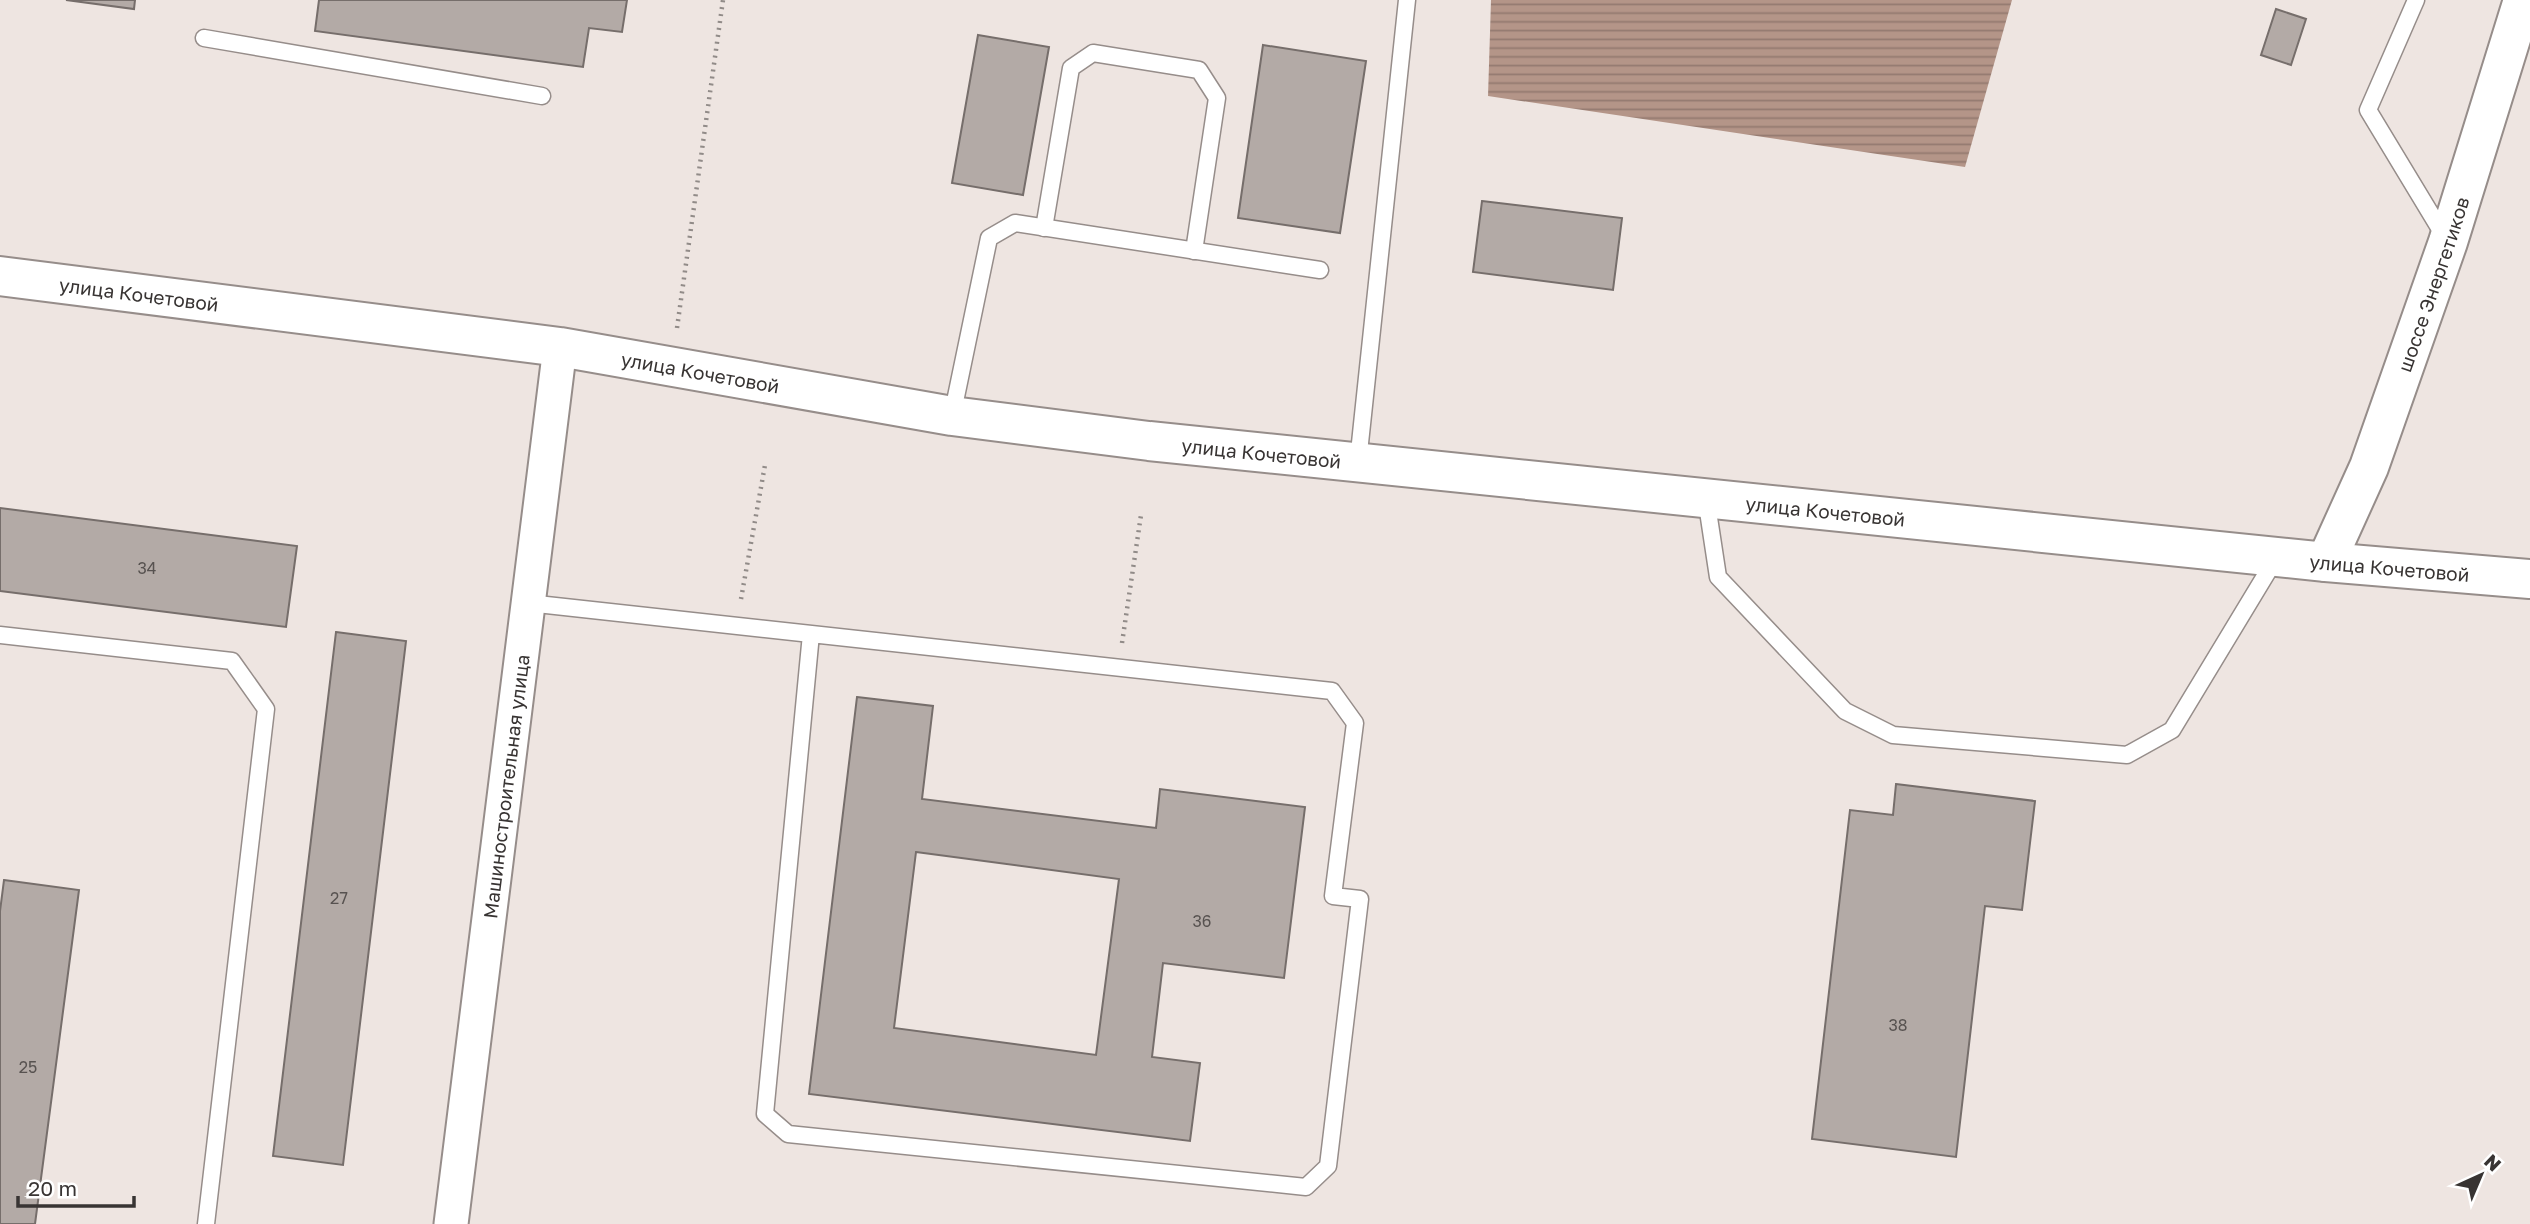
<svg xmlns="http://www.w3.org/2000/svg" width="2530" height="1224" font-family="'Golos Text',sans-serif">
  <defs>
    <pattern id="water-rules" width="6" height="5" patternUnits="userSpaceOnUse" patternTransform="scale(1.75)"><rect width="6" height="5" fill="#b49588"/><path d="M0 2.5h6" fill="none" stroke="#937a70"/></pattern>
  </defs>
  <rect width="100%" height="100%" fill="#eee5e1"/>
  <path fill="url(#water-rules)" d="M1491 0H2012L1965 167 1488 96Z"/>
  <g fill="#b3aaa6" stroke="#766e6b" stroke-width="2" fill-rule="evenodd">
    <path d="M66 0H135L134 9Z"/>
    <path d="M319 0H627L622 32 589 28 583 67 315 31Z"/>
    <path d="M2276 9 2306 19 2291 65 2261 55Z"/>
    <path d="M978 35 1049 47 1023 195 952 183Z"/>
    <path d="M1263 45 1366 61 1340 233 1238 218Z"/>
    <path d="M1482 201 1622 218 1613 290 1473 272Z"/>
    <path d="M0 508 297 546 286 627 0 591Z"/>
    <path d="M336 632 406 641 343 1165 273 1156Z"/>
    <path d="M857 697 933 706 922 799 1156 828 1160 789 1305 807 1284 978 1163 963 1152 1057 1200 1063 1190 1141 809 1094ZM916 852 1119 879 1096 1055 894 1028Z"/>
    <path d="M1896 784 2035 801 2022 910 1985 906 1956 1157 1812 1139 1850 810 1893 815Z"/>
    <path d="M4 880 79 890 35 1224H0V911Z"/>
  </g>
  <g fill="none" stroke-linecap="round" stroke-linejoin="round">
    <defs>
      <g id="service">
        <path d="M2416 0 2368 110 2446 239"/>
        <path d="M204 38 542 96"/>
        <path d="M1044 228 1071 68 1093 53 1199 70 1217 98 1194 251"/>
        <path d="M952 416 989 238 1015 223 1320 270"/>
        <path d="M1358 462 1407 0"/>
        <path d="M1706 498 1718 577 1845 711 1893 735 2127 755 2172 730 2276 558"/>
        <path d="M528 603 1332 691 1355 723 1333 896 1360 899 1328 1166 1306 1187 788 1134 765 1114 811 634"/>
        <path d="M0 635 232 661 266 709 206 1224"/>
      </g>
      <g id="minor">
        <path id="s1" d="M451 1224 560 347"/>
      </g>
      <g id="secondary">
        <path id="s2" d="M0 276 560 347 952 416 1149 441 2326 562 2530 579"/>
        <path id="s3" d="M2326 562 2369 467 2448 242 2523 0"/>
      </g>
    </defs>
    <use href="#service" stroke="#968d8a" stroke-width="19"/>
    <use href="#minor" stroke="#968d8a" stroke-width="37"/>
    <use href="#secondary" stroke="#968d8a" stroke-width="42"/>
    <g stroke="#918b88" stroke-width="4.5" stroke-dasharray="2 5" stroke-linecap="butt">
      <path d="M677 328 723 0"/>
      <path d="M741 599 765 465"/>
      <path d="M1122 643 1141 515"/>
    </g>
    <use href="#service" stroke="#fff" stroke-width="16"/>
    <use href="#minor" stroke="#fff" stroke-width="33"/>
    <use href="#secondary" stroke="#fff" stroke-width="38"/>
  </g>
  <g text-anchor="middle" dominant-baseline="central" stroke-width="7" stroke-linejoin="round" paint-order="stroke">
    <g font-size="16" fill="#575250">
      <text x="147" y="568">34</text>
      <text x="339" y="898">27</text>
      <text x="1202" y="921">36</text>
      <text x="1898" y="1025">38</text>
      <text x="28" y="1067">25</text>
    </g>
    <g font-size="19" fill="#383433" stroke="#fff">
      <text stroke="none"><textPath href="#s3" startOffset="298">шоссе Энергетиков</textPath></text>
      <text stroke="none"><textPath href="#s2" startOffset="140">улица Кочетовой</textPath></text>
      <text stroke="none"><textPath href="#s2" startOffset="707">улица Кочетовой</textPath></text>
      <text stroke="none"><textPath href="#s2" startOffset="1274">улица Кочетовой</textPath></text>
      <text stroke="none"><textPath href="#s2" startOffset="1841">улица Кочетовой</textPath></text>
      <text stroke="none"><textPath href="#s2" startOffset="2408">улица Кочетовой</textPath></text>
      <text stroke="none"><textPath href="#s1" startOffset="441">Машиностроительная улица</textPath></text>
    </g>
  </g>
  <g transform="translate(2481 1175) rotate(44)" stroke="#ffffff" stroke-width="5" paint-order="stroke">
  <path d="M0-5L12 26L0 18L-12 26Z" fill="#383433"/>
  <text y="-10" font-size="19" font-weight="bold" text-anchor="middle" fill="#383433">N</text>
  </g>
  <path d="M18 1196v10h116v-10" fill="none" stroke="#383433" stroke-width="3.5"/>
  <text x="28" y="1196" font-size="21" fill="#383433" stroke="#ffffff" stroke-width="5" paint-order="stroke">20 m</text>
</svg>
